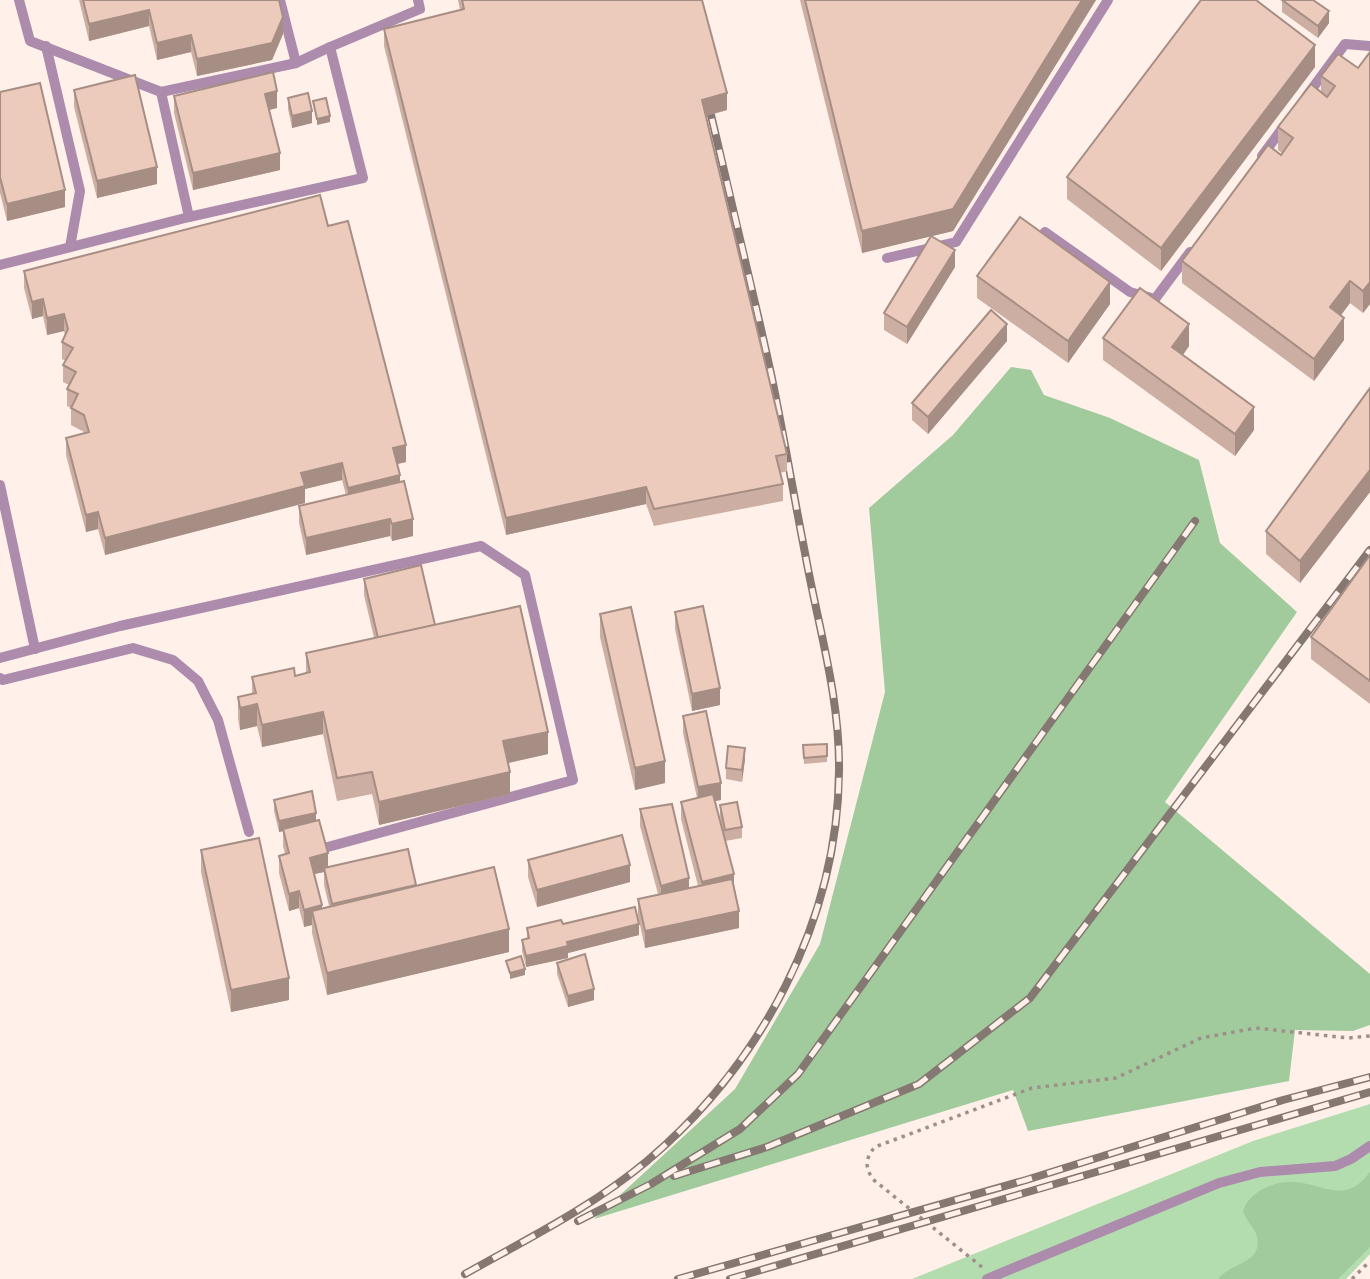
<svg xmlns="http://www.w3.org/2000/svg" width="1370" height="1279" font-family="Spectral,serif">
  <rect width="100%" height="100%" fill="#fff0ea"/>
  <path fill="#b4ddaf" d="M1370 1104V1254L1346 1279H912L1253 1141Z"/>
  <g fill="#a1cb9c">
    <path d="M1011 367 1031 370 1044 395 1110 418 1199 460 1220 543 1297 612 1165 802 1370 974V1025L1353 1031 1295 1030 1289 1081 1028 1131 1013 1090 594 1219 735 1089 820 944 885 692 869 508 953 435Z"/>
    <path d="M1370 1172V1247L1338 1279H1218C1231 1262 1263 1264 1257 1236 1254 1227 1246 1221 1243 1211 1249 1191 1276 1180 1296 1182 1328 1186 1346 1204 1370 1172Z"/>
  </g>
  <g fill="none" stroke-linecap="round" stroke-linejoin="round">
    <g stroke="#9d8f8a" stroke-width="3.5" stroke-dasharray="3.5 5" stroke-linecap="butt">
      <path d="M982 1267 875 1181C865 1170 864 1159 875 1147L1032 1088 1116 1078 1201 1038 1256 1028 1348 1038 1370 1036"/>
      <path d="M1352 1279 1370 1261"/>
    </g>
    <g stroke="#ac8bad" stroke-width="10">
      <path d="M280 0 296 63"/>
      <path d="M46 46 80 191 70 247"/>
      <path d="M161 92 296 63 330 47"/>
      <path d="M1306 97 1345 44 1370 46"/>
      <path d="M1262 156 1284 126"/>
      <path d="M189 217 363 178 330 47 420 9 418 0"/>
      <path d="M1045 232 1130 292 1155 299 1190 252"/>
      <path d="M887 258 956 242 1108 0"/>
      <path d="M0 265 189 217 161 92 30 41 19 0"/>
      <path d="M0 485 35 649"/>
      <path d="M0 658 120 626 481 546 525 575 573 780 324 848"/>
      <path d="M0 678 3 680 133 648 173 660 198 681 218 720 249 832"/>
      <path d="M987 1279 1219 1183 1260 1172 1335 1166 1351 1159 1370 1146"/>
    </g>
    <defs>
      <g id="rail">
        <path d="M674 1176 767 1147 919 1084 1030 998 1370 550"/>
        <path d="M578 1221 651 1184 740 1129 798 1074 1195 521"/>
        <path d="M465 1274C527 1239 592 1207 647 1161 761 1065 838 921 839 771 840 696 818 626 805 553 793 492 783 430 770 369 751 284 731 199 711 115"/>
        <path d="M678 1279 1026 1180 1283 1100 1370 1077"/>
        <path d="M730 1279 1370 1092"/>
      </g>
    </defs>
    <use href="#rail" stroke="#857771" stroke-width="8"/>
    <use href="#rail" stroke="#fff0ea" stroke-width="5" stroke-dasharray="16" stroke-linecap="butt"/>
  </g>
  <g fill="#ccafa2" fill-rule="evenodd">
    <path d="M79 0H279L283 34 272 60 197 76 191 52 157 60 149 26 89 41Z"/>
    <path d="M458 0H702L727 110 705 116 787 454V471L780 473 783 484V501L654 526 646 504 506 535 384 46V29L460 10Z"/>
    <path d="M800 0H1096L953 231 932 236 955 267 907 344 884 330V313L931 236 862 253Z"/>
    <path d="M1282 0 1329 23 1318 38 1282 12Z"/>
    <path d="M1370 52V304L1363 313 1350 303 1341 315 1344 340 1314 381 1182 283V261L1281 155 1282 153 1278 150V127L1321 92V76L1358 68Z"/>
    <path d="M1315 67 1161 271 1067 199V177Z"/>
    <path d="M74 90 157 184 97 198 74 107Z"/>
    <path d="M0 92 65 207 7 221 0 193Z"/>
    <path d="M174 96 277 108 269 110 280 170 193 190 174 113Z"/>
    <path d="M288 98 312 123 292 128 288 109Z"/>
    <path d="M328 226 406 462 397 464 400 483 413 536 392 541 390 536 306 555 299 523V506L346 495 342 480 305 489V503L105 555 98 529 86 532 66 455V438L84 433V432L71 425V408L67 406V389L69 385 63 382V365L66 361 62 359V342L65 335 64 331 47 335 43 316 32 319 24 288V271Z"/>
    <path d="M977 276 1110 304 1068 363 977 298Z"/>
    <path d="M1103 338 1189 346 1183 355 1254 430 1235 456 1103 360Z"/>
    <path d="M1007 341 928 434 912 420V403Z"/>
    <path d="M1370 388V492L1300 583 1266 554V531Z"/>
    <path d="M1370 555V704L1311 659V637Z"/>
    <path d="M364 579 435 625 548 754 508 763 510 794 379 825 372 794 337 801 323 734 262 747 257 726 240 730 238 719V697L252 694V677L295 676 306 673V653L374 638 364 595Z"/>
    <path d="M675 612 720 705 692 711 675 629Z"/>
    <path d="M600 614 665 783 635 790 600 637Z"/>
    <path d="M683 716 721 800 715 801 724 836 720 817V805L742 827V838L725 841 734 885 739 928 645 948 638 916V899L658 894 640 826V809L689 888 698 886 681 819V802L697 798 683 733Z"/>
    <path d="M827 744V762L804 764 803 745Z"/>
    <path d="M745 759 742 782 726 779V768Z"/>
    <path d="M274 800 316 821 328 868 416 886 509 952 327 995 312 933V925L304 927 299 908 289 911 279 873V856L285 854 283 846V831L279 832 274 811ZM324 872V885L329 906 322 908 314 874Z"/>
    <path d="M201 850 289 1000 231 1012 201 872Z"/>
    <path d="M528 860 630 882 537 907 528 877Z"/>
    <path d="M563 924 639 935 568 953V958L526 967 522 951V940L527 939V928Z"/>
    <path d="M557 963 594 1000 568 1007 557 974Z"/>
  </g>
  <g fill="#a68e84">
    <path d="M1082 0H1096L953 231 862 253V231Z"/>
    <path d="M149 10V26L89 41V24Z"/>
    <path d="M1329 11V23L1318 38V26Z"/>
    <path d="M283 17V34L272 60 197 76V59Z"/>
    <path d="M191 35V52L157 60V43Z"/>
    <path d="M1315 45V67L1161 271V248Z"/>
    <path d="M277 91V108L265 111V94Z"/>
    <path d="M727 93V110L702 117V100Z"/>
    <path d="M312 111V123L292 128V116Z"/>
    <path d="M330 116V122L317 125V119Z"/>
    <path d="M280 153V170L193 190V173Z"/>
    <path d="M157 167V184L97 198V181Z"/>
    <path d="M65 190V207L7 221V204Z"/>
    <path d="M955 250V267L907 344V327Z"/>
    <path d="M1350 281V303L1330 330V307Z"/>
    <path d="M1110 282V304L1068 363V341Z"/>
    <path d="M1370 282V304L1363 313V291Z"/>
    <path d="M43 299V316L32 319V302Z"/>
    <path d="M64 314V331L47 335V318Z"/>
    <path d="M1344 318V340L1314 381V359Z"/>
    <path d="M1007 324V341L928 434V417Z"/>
    <path d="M1189 324V346L1172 370V347Z"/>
    <path d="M1254 407V430L1235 456V434Z"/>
    <path d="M406 445V462L393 465V448Z"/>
    <path d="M342 463V480L305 489V503L105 555V538L301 473Z"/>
    <path d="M1370 470V492L1300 583V561Z"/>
    <path d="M400 475V492L348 505V488Z"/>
    <path d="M646 487V504L506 535V518Z"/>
    <path d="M98 512V529L86 532V515Z"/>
    <path d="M390 519V536L306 555V538Z"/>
    <path d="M413 519V536L392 541V524Z"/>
    <path d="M720 688V705L692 711V694Z"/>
    <path d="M257 704V726L240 730V708Z"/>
    <path d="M323 712V734L262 747V725Z"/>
    <path d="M548 732V754L503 764V741Z"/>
    <path d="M745 748V759L742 782V770Z"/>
    <path d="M665 761V783L635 790V768Z"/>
    <path d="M510 772V794L379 825V802Z"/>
    <path d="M721 783V800L698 804V787Z"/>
    <path d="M316 813V824L279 832V821Z"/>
    <path d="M328 853V870L324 868V872L310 875V858Z"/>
    <path d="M630 865V882L537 907V890Z"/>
    <path d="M734 874V891L702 899V882Z"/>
    <path d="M689 878V895L661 903V886Z"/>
    <path d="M299 891V908L289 911V894Z"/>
    <path d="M322 905V922L312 911V925L304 927V910Z"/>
    <path d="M739 911V928L645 948V931Z"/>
    <path d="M639 924V935L568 953V958L526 967V956L567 942Z"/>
    <path d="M509 929V952L327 995V973Z"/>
    <path d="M525 969V975L510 979V973Z"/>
    <path d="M289 978V1000L231 1012V990Z"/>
    <path d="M594 989V1000L568 1007V996Z"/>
  </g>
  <g fill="#edcbbc" stroke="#a68e84" stroke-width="2">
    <path d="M83 0H279L283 17 272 43 197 59 191 35 157 43 149 10 89 24Z"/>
    <path d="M462 0H702L727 93 702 100 787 454 776 456 783 484 654 509 646 487 506 518 384 29 464 9Z"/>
    <path d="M805 0H1082L953 209 862 231Z"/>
    <path d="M1201 0H1256L1315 45 1161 248 1067 177Z"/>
    <path d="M1282 0H1313L1329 11 1318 26Z"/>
    <path d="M1370 52V282L1363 291 1350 281 1330 307 1344 318 1314 359 1182 261 1268 145 1281 155 1293 138 1278 127 1311 84 1327 97 1335 86 1321 76 1338 54 1358 68Z"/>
    <path d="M273 72 277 91 265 94 280 153 193 173 174 96Z"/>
    <path d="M135 75 157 167 97 181 74 90Z"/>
    <path d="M40 83 65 190 7 204 0 177V92Z"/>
    <path d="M308 93 312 111 292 116 288 98Z"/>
    <path d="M326 98 330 116 317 119 313 101Z"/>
    <path d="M320 195 328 226 348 221 406 445 393 448 400 475 348 488 342 463 301 473 305 486 105 538 98 512 86 515 66 438 89 432 84 415 71 408 78 394 67 389 76 372 63 365 73 348 62 342 68 329 64 314 47 318 43 299 32 302 24 271Z"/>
    <path d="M1020 217 1110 282 1068 341 977 276Z"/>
    <path d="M931 236 955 250 907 327 884 313Z"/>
    <path d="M1140 288 1189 324 1172 347 1254 407 1235 434 1103 338Z"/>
    <path d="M991 310 1007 324 928 417 912 403Z"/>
    <path d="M1370 388V470L1300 561 1266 531Z"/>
    <path d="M404 481 413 519 392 524 390 519 306 538 299 506Z"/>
    <path d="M1370 555V681L1311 637Z"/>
    <path d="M421 565 435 625 378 638 364 579Z"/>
    <path d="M520 606 548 732 503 741 510 772 379 802 372 772 337 778 323 712 262 725 257 704 240 708 238 697 256 693 252 677 294 668 295 676 310 672 306 653Z"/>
    <path d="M703 606 720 688 692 694 675 612Z"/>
    <path d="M631 607 665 761 635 768 600 614Z"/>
    <path d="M706 711 721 783 698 787 683 716Z"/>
    <path d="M827 744V756L804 758 803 745Z"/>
    <path d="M728 746 745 748 742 770 726 768Z"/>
    <path d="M312 791 316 813 279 821 274 800Z"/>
    <path d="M713 794 734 874 702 882 681 802Z"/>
    <path d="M737 802 742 827 725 830 720 805Z"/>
    <path d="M672 804 689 878 661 886 640 809Z"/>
    <path d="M319 820 328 853 310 858 322 905 304 910 299 891 289 894 279 856 289 853 283 829Z"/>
    <path d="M622 835 630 865 537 890 528 860Z"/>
    <path d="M259 838 289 978 231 990 201 850Z"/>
    <path d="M408 849 416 885 332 904 324 868Z"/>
    <path d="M494 867 509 929 327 973 312 911Z"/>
    <path d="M732 879 739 911 645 931 638 899Z"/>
    <path d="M635 907 639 924 567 942 568 946 526 956 522 940 529 938 527 928 561 920 563 924Z"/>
    <path d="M585 954 594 989 568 996 557 963Z"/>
    <path d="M521 956 525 969 510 973 506 961Z"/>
  </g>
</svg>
